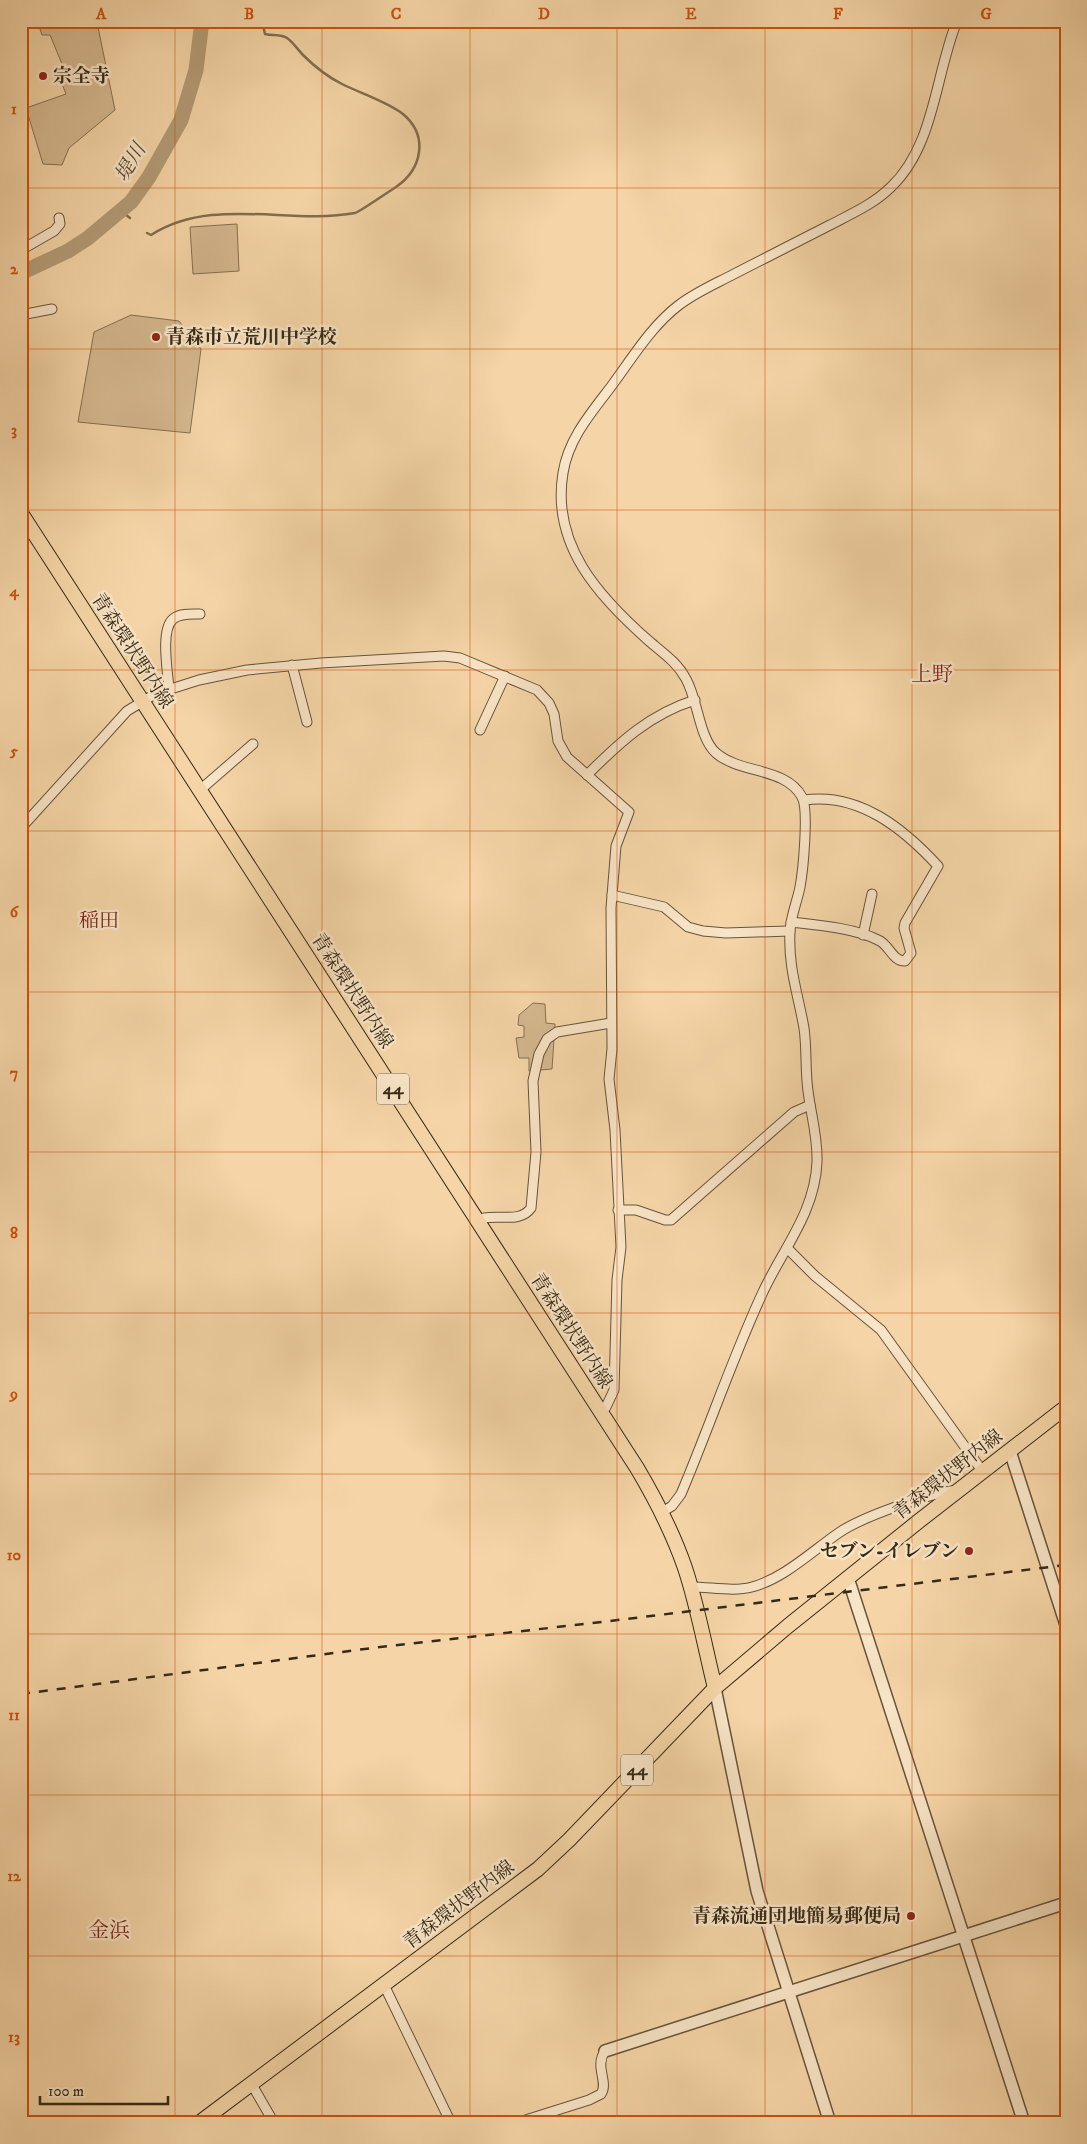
<svg xmlns="http://www.w3.org/2000/svg" width="1087" height="2144" font-family="'IM FELL DW Pica','Noto Serif JP',serif">
  <rect width="100%" height="100%" fill="#f5d5a7"/>
  <filter id="stains"><feTurbulence type="fractalNoise" baseFrequency=".004" numOctaves="4"/><feColorMatrix values="0 0 0 0 .2 0 0 0 0 .09 0 0 0 0 .02 0 0 0 .5 -.17"/></filter>
  <radialGradient id="worn" r=".72"><stop offset=".6" stop-color="#630" stop-opacity="0"/><stop offset="1" stop-color="#630" stop-opacity=".3"/></radialGradient>
  <g fill="#d5b88f" stroke="#867053">
    <path d="M38 23 96 25 98 27 115 110 69 148 62 165 43 164 26 108 66 94 62 84 69 81 50 35H42Z"/>
    <path d="M237 224 239 271 193 274 190 227Z"/>
    <path d="M131 315 179 321 201 349 190 433 78 422 94 332Z"/>
    <path d="M533 1003 545 1004 546 1023 555 1024 552 1069 529 1071V1058H519L516 1038 524 1037V1026L518 1025 519 1015Z"/>
  </g>
  <g fill="none" stroke-linecap="round" stroke-linejoin="round">
    <g stroke="#826d50" stroke-width="2.5">
      <path d="M121 211 130 218"/>
      <path d="M147 233 151 235C212 196 288 225 355 213 358 213 391 190 396 187 422 169 429 136 403 114 388 102 360 93 342 84 326 76 315 67 303 55 298 50 293 42 287 38 281 34 272 36 265 34L262 21"/>
    </g>
    <path stroke="#b49b76" stroke-width="15" d="M21 273 68 251 88 238 131 202 149 177 181 120 196 70 202 21"/>
    <defs>
      <g id="minor">
        <path d="M21 250 54 231 60 224 59 218"/>
        <path d="M21 315 52 309"/>
        <path d="M292 665 307 722"/>
        <path d="M169 689C168 673 160 630 173 619 180 613 192 614 200 614"/>
        <path d="M480 730 505 676"/>
        <path d="M587 775C620 742 650 714 695 700"/>
        <path d="M200 790 253 744"/>
        <path d="M21 828 127 711 155 694 199 680 247 670 321 663 444 656 460 658 537 690 549 703 554 714 558 741 567 757 629 812 616 846 611 908 612 1049 609 1079 615 1130 621 1247 617 1280 614 1390 606 1407 601 1412"/>
        <path d="M612 895 664 907 688 927 703 931 726 933 790 931"/>
        <path d="M791 922C817 925 855 928 878 940 889 944 892 961 905 961L911 953 904 928 905 923 938 866C904 829 859 792 804 800"/>
        <path d="M863 935 872 894"/>
        <path d="M618 1210H636L665 1220H671L794 1112 810 1105"/>
        <path d="M477 1220C494 1212 519 1225 531 1208L536 1152 533 1081 539 1054 547 1039 557 1032 611 1023"/>
        <path d="M787 1248 815 1276 881 1330 983 1472"/>
        <path d="M662 1512 672 1506 681 1494C709 1428 732 1359 762 1294 782 1250 815 1213 817 1162 818 1138 811 1115 808 1091 805 1070 807 1049 804 1028 798 994 788 967 790 931 791 915 797 902 800 887 803 871 809 810 802 797 786 767 740 774 716 753 699 738 698 700 686 679 677 662 663 653 649 641 599 597 551 545 563 473 568 440 590 414 610 388 631 360 651 326 679 305 696 292 715 284 734 274 766 258 798 241 830 225 851 214 874 204 891 187 935 145 935 75 957 21"/>
        <path d="M691 1587C711 1587 733 1592 752 1587 785 1578 812 1551 840 1532 862 1517 932 1492 959 1490"/>
        <path d="M384 1985 451 2123"/>
        <path d="M251 2083 274 2123"/>
        <path d="M516 2123 589 2100 601 2094C609 2082 594 2067 605 2051"/>
      </g>
      <g id="tertiary">
        <path d="M1010 1451 1066 1625"/>
        <path d="M848 1578 1024 2123"/>
        <path d="M715 1688 757 1891 830 2123"/>
        <path d="M605 2051 1066 1903"/>
        <path d="M1064 2123 1066 2122"/>
      </g>
      <g id="primary">
        <path d="M21 513 637 1468C656 1500 673 1533 685 1568 698 1607 705 1648 715 1688"/>
        <path d="M199 2123 538 1869 569 1840 715 1688 788 1626 919 1521 1066 1407"/>
      </g>
    </defs>
    <use href="#minor" stroke="#66543b" stroke-width="11"/>
    <use href="#tertiary" stroke="#66543b" stroke-width="14"/>
    <use href="#primary" stroke="#362917" stroke-width="16"/>
    <use href="#minor" stroke="#f8e4c6" stroke-width="9"/>
    <use href="#tertiary" stroke="#f8e4c6" stroke-width="11"/>
    <use href="#primary" stroke="#f5d5a7" stroke-width="14"/>
    <path stroke="#362917" stroke-width="2.5" stroke-dasharray="9 9" stroke-linecap="butt" d="M21 1694 372 1648 602 1622 1066 1565"/>
  </g>
  <path fill="none" stroke="#cd520e" stroke-width="1" stroke-opacity="0.55" d="M175 21V2123M322 21V2123M470 21V2123M617 21V2123M765 21V2123M912 21V2123M21 188H1066M21 349H1066M21 510H1066M21 670H1066M21 831H1066M21 992H1066M21 1152H1066M21 1313H1066M21 1474H1066M21 1634H1066M21 1795H1066M21 1956H1066"/>
  <g fill="#8f2418" stroke="#f8e4c6" stroke-width="2">
    <circle cx="43" cy="76" r="5"/>
    <circle cx="156" cy="337" r="5"/>
    <circle cx="969" cy="1551" r="5"/>
    <circle cx="911" cy="1916" r="5"/>
  </g>
  <g text-anchor="middle" dominant-baseline="central" stroke-width="5" stroke-linejoin="round" paint-order="stroke">
    <g fill="#f8e4c6" stroke="#70614c" stroke-width="1">
      <rect x="377" y="1073.5" width="32" height="31" rx="4"/>
      <rect x="621" y="1754.5" width="32" height="31" rx="4"/>
    </g>
    <g font-size="18" font-weight="bold" fill="#362917">
      <text x="393" y="1089">44</text>
      <text x="637" y="1770">44</text>
    </g>
    <g font-size="19" font-weight="bold" fill="#362917" stroke="#f8e4c6" text-anchor="start">
      <text x="53" y="76">宗全寺</text>
      <text x="166" y="337">青森市立荒川中学校</text>
      <text x="959" y="1551" text-anchor="end">セブン-イレブン</text>
      <text x="901" y="1916" text-anchor="end">青森流通団地簡易郵便局</text>
    </g>
    <g font-size="19" fill="#362917" stroke="#f8e4c6">
      <text transform="translate(132 651) rotate(57)">青森環状野内線</text>
      <text transform="translate(352 991) rotate(57)">青森環状野内線</text>
      <text transform="translate(571 1331) rotate(57)">青森環状野内線</text>
      <text transform="translate(948 1475) rotate(-38)">青森環状野内線</text>
      <text transform="translate(459 1905) rotate(-37)">青森環状野内線</text>
    </g>
    <g font-size="20" font-style="italic" fill="#5c4b34" stroke="#f8e4c6">
      <text transform="translate(131 163) rotate(-59)">堤川</text>
    </g>
    <g font-size="20" fill="#7a1f14" stroke="#f8e4c6">
      <text x="99" y="921">稲田</text>
    </g>
    <g font-size="21" fill="#7a1f14" stroke="#f8e4c6">
      <text x="932" y="675">上野</text>
      <text x="109" y="1931">金浜</text>
    </g>
  </g>
  <rect width="1087" height="2144" fill="none" stroke="#f5d5a7" stroke-width="55"/>
  <path d="M40 2096v8h128v-8" fill="none" stroke="#362917" stroke-width="2.5"/>
  <text x="48" y="2096" font-size="15" fill="#362917" stroke="#f8e4c6" stroke-width="4" paint-order="stroke">100 m</text>
  <rect x="28" y="28" width="1032" height="2088" fill="none" stroke="#cd520e" stroke-width="2"/>
  <g font-size="16" text-anchor="middle" font-weight="bold" fill="#cd520e">
    <text x="101" y="19">A</text>
    <text x="249" y="19">B</text>
    <text x="396" y="19">C</text>
    <text x="544" y="19">D</text>
    <text x="691" y="19">E</text>
    <text x="838" y="19">F</text>
    <text x="986" y="19">G</text>
    <text x="14" y="114">1</text>
    <text x="14" y="274">2</text>
    <text x="14" y="435">3</text>
    <text x="14" y="596">4</text>
    <text x="14" y="756">5</text>
    <text x="14" y="917">6</text>
    <text x="14" y="1078">7</text>
    <text x="14" y="1238">8</text>
    <text x="14" y="1399">9</text>
    <text x="14" y="1560">10</text>
    <text x="14" y="1720">11</text>
    <text x="14" y="1881">12</text>
    <text x="14" y="2042">13</text>
  </g>
  <rect width="100%" height="100%" filter="url(#stains)"/>
  <rect width="100%" height="100%" fill="url(#worn)"/>
</svg>
